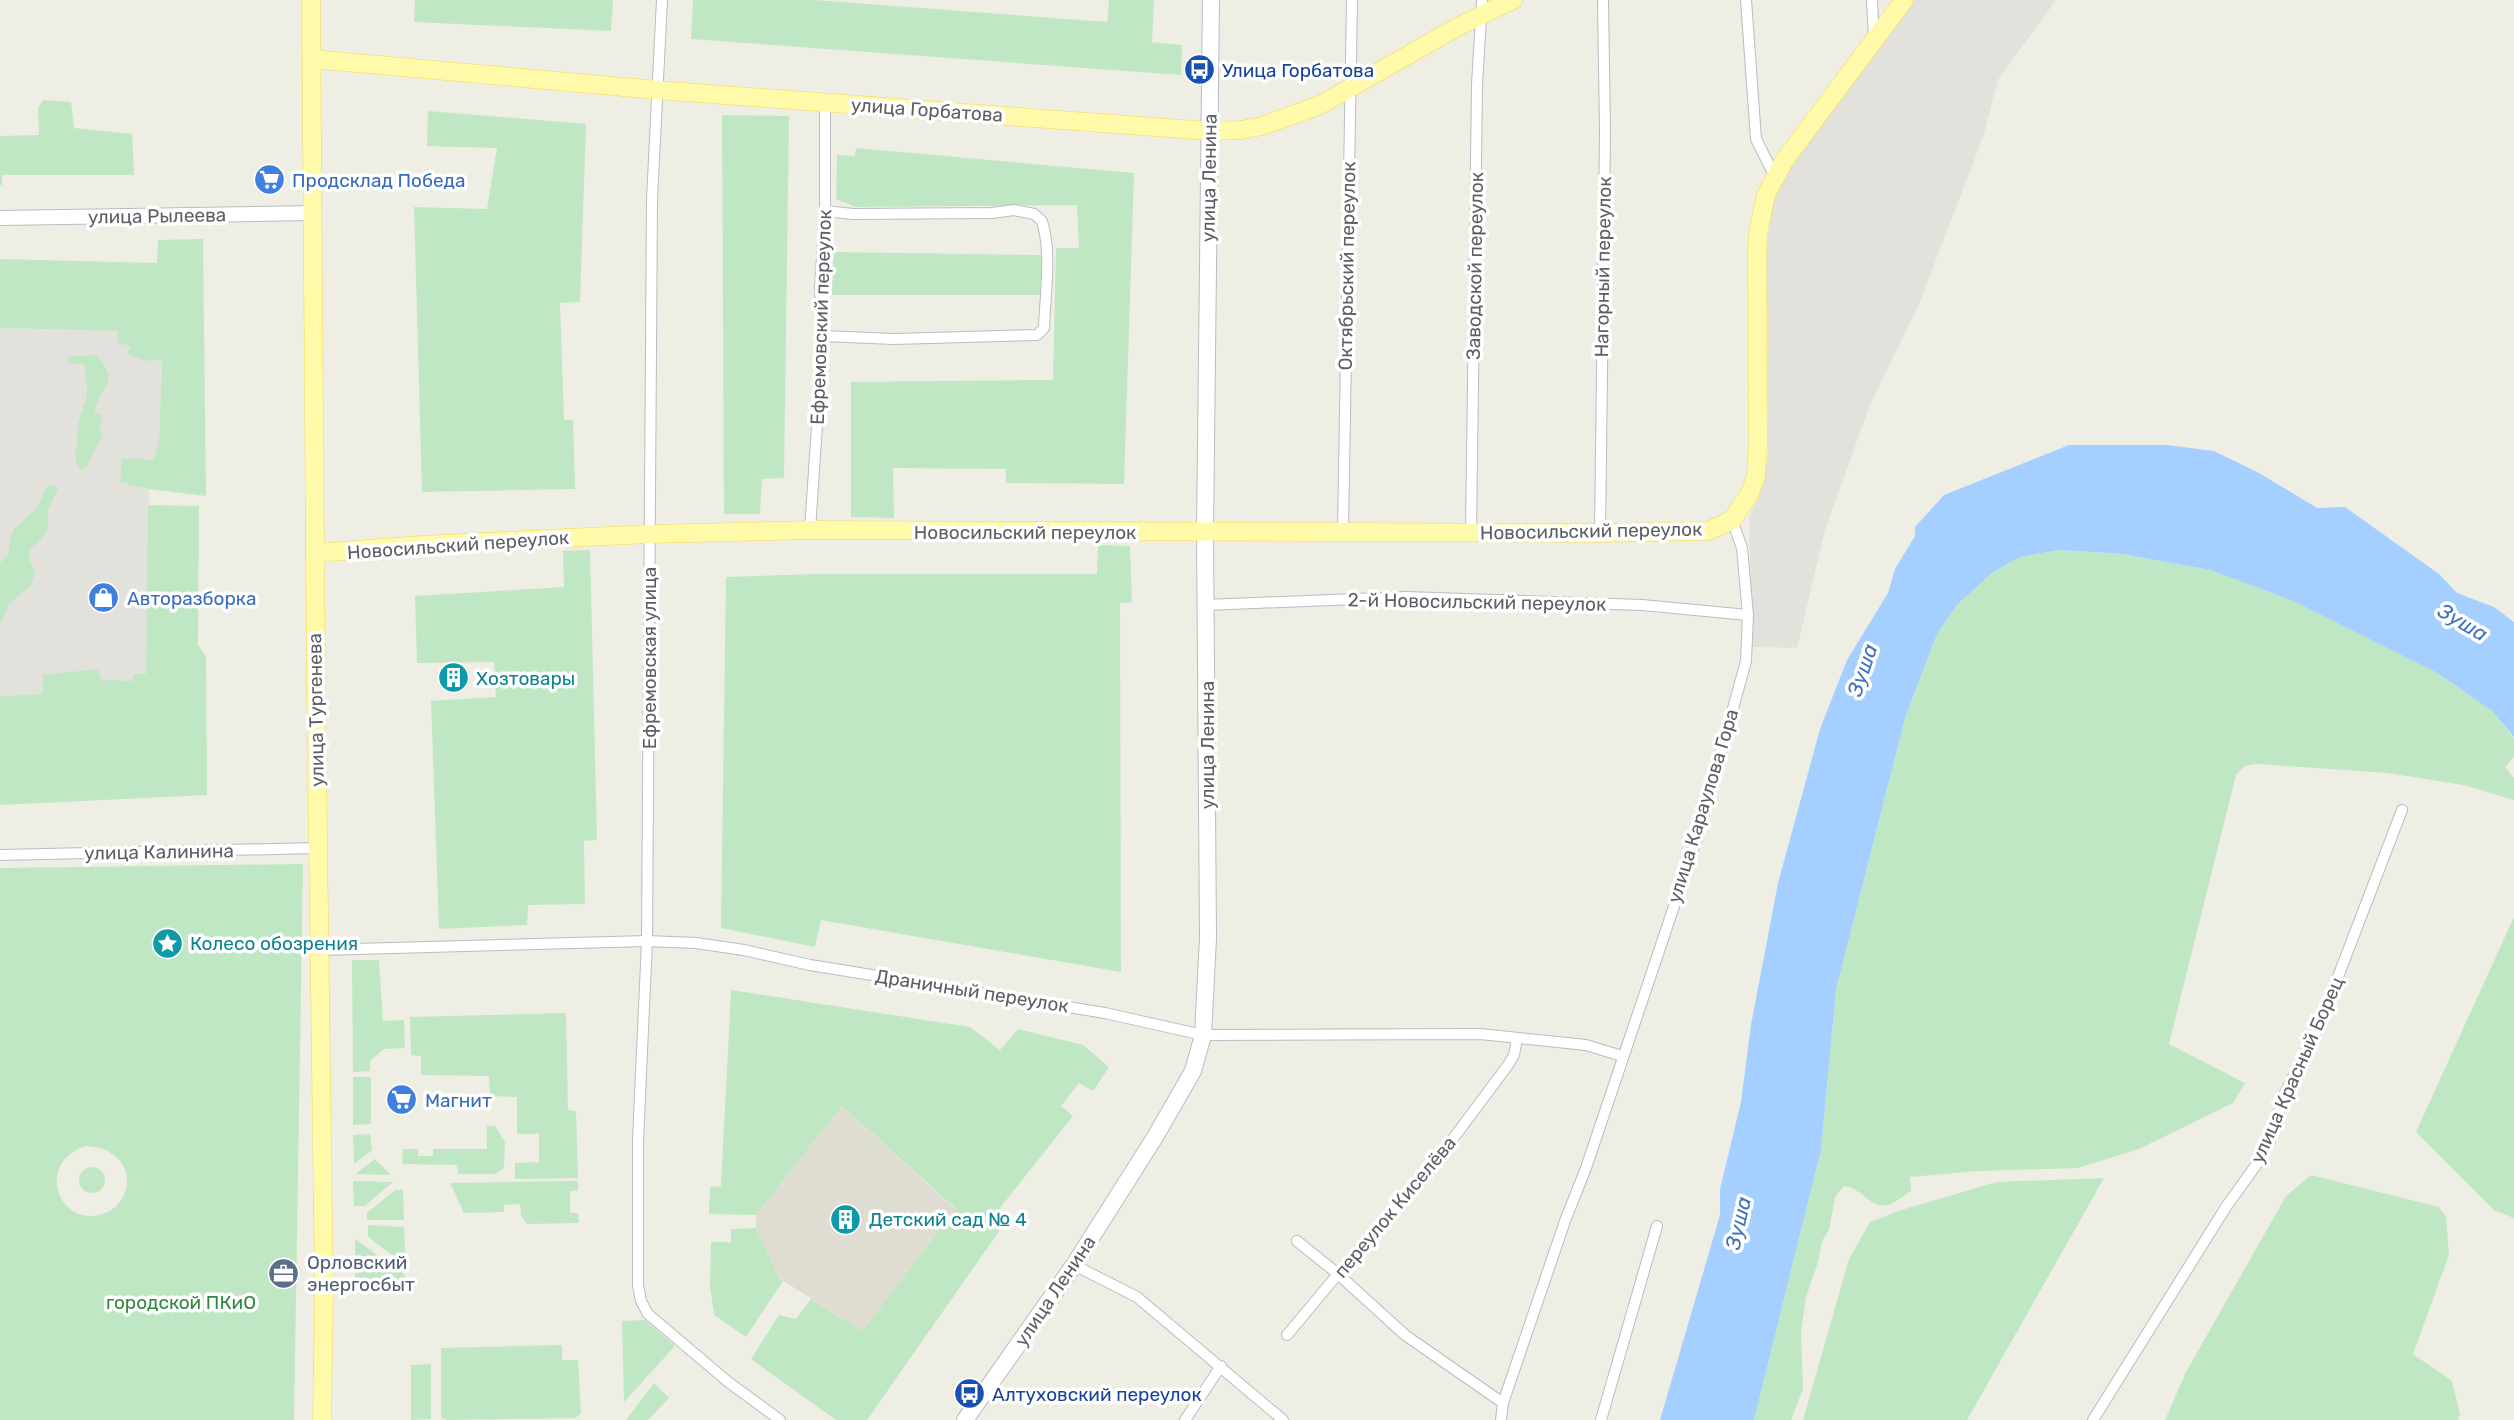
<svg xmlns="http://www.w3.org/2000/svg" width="2514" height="1420" font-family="Rubik,sans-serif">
  <rect width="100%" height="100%" fill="#efeee4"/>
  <g fill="#e3e1dc">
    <path d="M1915 0H2056L1998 80 1983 137 1919 304 1870 405 1825 530 1797 648 1752 647 1749 518 1761 492 1768 458 1767 246 1773 200 1786 171Z"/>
    <path d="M0 328 119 331 131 346 128 354 145 361 162 360 159 440 154 461 123 458 121 481 149 489 146 674 133 681 43 675V694L0 696Z"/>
  </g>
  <path fill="#dfddd2" d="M842 1106 956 1210 862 1331 779 1278 756 1228V1215Z"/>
  <g fill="#c0e7c4" fill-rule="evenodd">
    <path d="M415 0H613L611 31 414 22Z"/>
    <path d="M693 0H815L1107 22 1109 0H1154L1152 42 1182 45 1181 75 691 39Z"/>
    <path d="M43 100 71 102 74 128 132 134 134 175H2V185H0V136L39 135 38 108Z"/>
    <path d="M428 111 586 124 580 302 560 303 564 420H573L575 489 422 492 414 207 487 209 497 148 427 146Z"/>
    <path d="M722 115 789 116 784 478 762 479 760 514H724Z"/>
    <path d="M856 148 1134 173 1124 484 1006 483V469L893 468 894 518 851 517V382L1053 380 1056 248H1079L1077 205 856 207 836 199 837 155 855 156Z"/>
    <path d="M203 239 206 496 149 489 120 482 122 458 154 460 159 440 162 360 145 361 127 354 131 346 117 343 118 331 0 328V259L157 263 158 240Z"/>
    <path d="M833 252 1042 255 1040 295H832Z"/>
    <path d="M96 355C123 384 99 385 95 412L101 415 103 420 99 426 103 437 93 452 86 468 80 470C75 463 73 450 78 443 74 425 84 411 87 394 89 384 83 381 86 367L82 363 69 364 68 358 73 356Z"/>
    <path d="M49 485H55L58 490 47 511C52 532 43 537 29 551L30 562 35 573 32 584 9 604 0 624V563L9 554C9 525 18 527 36 509 42 502 42 491 49 485Z"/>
    <path d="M148 505 199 506 198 645 206 656 207 795 0 805V696L43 694V675L99 669 101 679 132 681 133 674H146Z"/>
    <path d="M1098 545 1130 546 1132 602 1120 603 1121 972 821 920 815 947 721 928 726 577 814 574H1097Z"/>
    <path d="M590 550 597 840 584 841 585 904 528 905 527 925 439 929 431 701 496 697 494 662 417 663 415 596 564 587 563 551Z"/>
    <path d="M2059 550 2122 554 2210 570 2293 601 2439 674 2492 711 2514 738V757L2505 767 2514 778V800L2463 785 2388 773 2257 764 2245 766 2236 775 2169 1044 2245 1083 2233 1103 2139 1149 2078 1168 1978 1171 1910 1177 1911 1191C1905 1195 1898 1201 1891 1204 1873 1212 1861 1187 1844 1186L1835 1197 1829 1230 1822 1241 1818 1262 1806 1297 1801 1333 1803 1389 1791 1420H1754L1821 1150 1836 990 1905 718 1937 634 1957 605 1992 573 2020 557Z"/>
    <path d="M303 864 294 1420H0V868ZM86 1146C112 1146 136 1167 124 1195 120 1204 113 1210 105 1213 60 1231 33 1163 86 1146Z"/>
    <path d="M2514 917V1218L2494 1210 2416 1132Z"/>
    <path d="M352 960H379L383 1021 404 1020 405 1048 384 1049 370 1061V1071L353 1072Z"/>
    <path d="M731 990 970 1027 1000 1050 1018 1029 1083 1045 1109 1067 1093 1091 1079 1083 1061 1106 1073 1116 1000 1208 1009 1217 867 1420H836L751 1359 779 1315 796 1319 811 1299 862 1331 956 1209 842 1106 756 1215 709 1214 710 1187 721 1186Z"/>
    <path d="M566 1013 568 1110 576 1111 578 1178 515 1179V1163L539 1162V1134H517V1097L490 1096 489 1076 421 1075V1056L411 1055 410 1017Z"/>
    <path d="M353 1077H371V1124L353 1125Z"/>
    <path d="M487 1126H495L505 1142 504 1168 496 1174H458L457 1165 402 1164 403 1149H418V1156H433V1149H487Z"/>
    <path d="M370 1134 372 1150 354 1164 353 1135Z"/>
    <path d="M375 1159 391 1175 355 1174Z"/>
    <circle cx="92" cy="1180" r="13"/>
    <path d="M2311 1175 2439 1207 2446 1217 2449 1255 2413 1354 2452 1381 2460 1414 2458 1420H2165L2186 1372 2286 1196Z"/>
    <path d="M2104 1178 1967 1420H1803L1849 1259 1870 1222 1901 1210 1997 1182Z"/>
    <path d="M353 1181 393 1182 365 1206H354Z"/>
    <path d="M578 1181V1191H570V1213H578L579 1223 527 1224 521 1215 520 1204 504 1205V1212L464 1213 450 1183Z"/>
    <path d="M395 1190H403L404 1220H367V1213Z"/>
    <path d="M368 1225 404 1227 406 1265 368 1237Z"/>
    <path d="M756 1228 779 1278 783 1281 746 1337 714 1315 710 1285 711 1242H731V1229Z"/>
    <path d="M355 1239 405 1275V1283L355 1285Z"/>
    <path d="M645 1320 675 1346 624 1402 622 1321Z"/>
    <path d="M562 1345V1360H578L581 1414 575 1418 447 1420 441 1417V1348Z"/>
    <path d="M431 1364V1419L411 1420V1365Z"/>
    <path d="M654 1383 669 1398 648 1420H626Z"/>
  </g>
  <path fill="#a5cfff" d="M2069 445H2167L2214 451 2259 473 2317 508 2345 507 2439 574 2457 593 2494 607 2514 622V737L2492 711 2439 674 2293 601 2210 570 2122 554 2059 550 2020 557 1992 573 1957 605 1937 634 1905 718 1836 990 1821 1150 1754 1420H1660L1720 1215V1189L1741 1102 1751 1025 1778 883 1820 729 1847 660 1888 593 1895 569 1915 536V527L1944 495Z"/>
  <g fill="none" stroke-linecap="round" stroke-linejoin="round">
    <defs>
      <g id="minor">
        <path d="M662 0 652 199 647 941 638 1140V1285L641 1301 648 1314 727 1381 780 1420"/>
        <path d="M1746 0 1756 139 1775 177"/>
        <path d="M1872 0 1874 39"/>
        <path d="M823 336 894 339 1037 335 1044 328C1045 294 1052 254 1042 221L1034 214 1014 210 992 213 853 214 825 211"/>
        <path d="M810 530 823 336 820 288 825 211V102"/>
        <path d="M1343 532 1352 0"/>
        <path d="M1471 532 1477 85 1482 0"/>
        <path d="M1600 533 1605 132 1603 0"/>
        <path d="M1206 605 1405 597 1642 605 1748 615"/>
        <path d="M0 855 318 848"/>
        <path d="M320 950 647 941 696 943 744 950 810 965 1105 1013 1203 1035 1480 1034 1586 1045 1622 1056"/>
        <path d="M1297 1241 1338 1274 1405 1335 1503 1403"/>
        <path d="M1074 1265 1137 1297 1283 1420"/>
        <path d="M1287 1335 1338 1274 1429 1171 1508 1065 1514 1055 1517 1039"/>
        <path d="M1185 1420 1221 1366"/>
        <path d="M1501 1420 1503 1403 1565 1221 1586 1168 1700 829 1746 661 1748 615 1742 548 1732 520"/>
        <path d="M1601 1420 1657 1226"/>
        <path d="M2093 1420 2226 1207 2259 1161 2270 1140 2285 1093 2321 1021 2402 810"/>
      </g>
      <path id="tertiary" d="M0 218 314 213"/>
      <path id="secondary" d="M965 1420 1074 1265 1155 1137 1193 1071 1203 1035 1208 938 1205 533 1211 0"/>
      <g id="primary">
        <path d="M311 0 316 690 324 1292 322 1420"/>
        <path d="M312 59 657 90 1209 131 1241 130 1262 126 1320 105 1461 25 1513 0"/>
        <path d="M315 553 422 545 650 534 810 530 1600 533 1708 531 1732 520 1750 493 1756 476 1758 446 1757 252 1758 233 1766 195 1784 161 1904 0"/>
      </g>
    </defs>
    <use href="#minor" stroke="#b9bcc1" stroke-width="12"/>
    <use href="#tertiary" stroke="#b9bcc1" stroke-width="16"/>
    <use href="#secondary" stroke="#babcc3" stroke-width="18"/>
    <use href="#primary" stroke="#f4d758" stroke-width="19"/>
    <use href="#minor" stroke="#fff" stroke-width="10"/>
    <use href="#tertiary" stroke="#fff" stroke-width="14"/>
    <use href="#secondary" stroke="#fff" stroke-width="16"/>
    <use href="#primary" stroke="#fff9aa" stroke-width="18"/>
  </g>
  <defs>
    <symbol id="bus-disc" viewBox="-11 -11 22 22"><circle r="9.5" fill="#1a4fb4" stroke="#fff"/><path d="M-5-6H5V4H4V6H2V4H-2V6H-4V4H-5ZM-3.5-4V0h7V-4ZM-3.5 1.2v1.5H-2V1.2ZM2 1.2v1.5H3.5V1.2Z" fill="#fff"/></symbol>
    <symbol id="supermarket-disc" viewBox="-11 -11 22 22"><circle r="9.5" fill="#3f7fe0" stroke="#fff"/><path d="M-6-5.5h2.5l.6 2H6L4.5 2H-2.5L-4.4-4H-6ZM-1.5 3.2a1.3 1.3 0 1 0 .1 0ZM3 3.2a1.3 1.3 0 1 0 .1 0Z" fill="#fff"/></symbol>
    <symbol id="shop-disc" viewBox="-11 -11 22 22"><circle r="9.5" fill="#3f7fe0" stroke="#fff"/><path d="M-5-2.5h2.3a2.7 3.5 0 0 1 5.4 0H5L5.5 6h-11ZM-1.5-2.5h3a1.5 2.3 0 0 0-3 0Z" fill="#fff"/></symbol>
    <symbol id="building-disc" viewBox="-11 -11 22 22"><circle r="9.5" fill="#0f9aa8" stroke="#fff"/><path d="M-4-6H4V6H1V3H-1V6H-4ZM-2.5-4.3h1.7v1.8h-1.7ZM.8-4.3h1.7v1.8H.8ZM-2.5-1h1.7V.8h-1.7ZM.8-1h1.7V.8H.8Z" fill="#fff"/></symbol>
    <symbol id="sight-disc" viewBox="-11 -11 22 22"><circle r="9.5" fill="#0f9aa8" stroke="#fff"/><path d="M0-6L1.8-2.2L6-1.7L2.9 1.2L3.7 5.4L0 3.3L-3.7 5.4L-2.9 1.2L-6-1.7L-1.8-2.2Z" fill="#fff"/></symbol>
    <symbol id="office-disc" viewBox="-11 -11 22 22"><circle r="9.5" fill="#5c6f8a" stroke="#fff"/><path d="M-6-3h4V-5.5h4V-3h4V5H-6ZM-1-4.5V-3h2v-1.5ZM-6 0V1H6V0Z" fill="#fff"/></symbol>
  </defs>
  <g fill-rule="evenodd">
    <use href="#bus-disc" x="1182" y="52" width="35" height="35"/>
    <use href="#supermarket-disc" x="252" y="162" width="35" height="35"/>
    <use href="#shop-disc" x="86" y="580" width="35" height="35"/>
    <use href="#building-disc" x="436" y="660" width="35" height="35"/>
    <use href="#sight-disc" x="150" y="926" width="35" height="35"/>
    <use href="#supermarket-disc" x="384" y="1082" width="35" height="35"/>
    <use href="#building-disc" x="828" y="1202" width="35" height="35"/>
    <use href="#office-disc" x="266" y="1256" width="35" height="35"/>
    <use href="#bus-disc" x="952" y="1376" width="35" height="35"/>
  </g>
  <g text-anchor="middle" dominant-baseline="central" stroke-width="7" stroke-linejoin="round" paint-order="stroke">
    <g font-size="19" fill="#164399" stroke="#fff" text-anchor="start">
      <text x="1222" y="70">Улица Горбатова</text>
      <text x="992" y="1394">Алтуховский переулок</text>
    </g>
    <g font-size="19" fill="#5c5f65" stroke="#fff">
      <text transform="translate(927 110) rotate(4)">улица Горбатова</text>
      <text transform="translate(1209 178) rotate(-89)">улица Ленина</text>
      <text transform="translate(157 216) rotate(-1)">улица Рылеева</text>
      <text transform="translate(1347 266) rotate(-89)">Октябрьский переулок</text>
      <text transform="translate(1475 266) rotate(-89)">Заводской переулок</text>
      <text transform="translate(1603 267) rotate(-89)">Нагорный переулок</text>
      <text transform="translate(821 317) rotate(-88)">Ефремовский переулок</text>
      <text transform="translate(1591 531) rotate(-1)">Новосильский переулок</text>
      <text x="1025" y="532">Новосильский переулок</text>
      <text transform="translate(458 545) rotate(-4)">Новосильский переулок</text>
      <text transform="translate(1477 602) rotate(1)">2-й Новосильский переулок</text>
      <text transform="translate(649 658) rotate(-90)">Ефремовская улица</text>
      <text transform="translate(316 710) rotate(-91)">улица Тургенева</text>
      <text transform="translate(1207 745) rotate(-90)">улица Ленина</text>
      <text transform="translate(1703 806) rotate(-73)">улица Караулова Гора</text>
      <text transform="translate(159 852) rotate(-1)">улица Калинина</text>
      <text transform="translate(972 991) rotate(9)">Драничный переулок</text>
      <text transform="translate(2297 1070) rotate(-66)">улица Красный Борец</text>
      <text transform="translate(1395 1207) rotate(-50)">переулок Киселёва</text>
      <text transform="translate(1055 1291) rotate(-56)">улица Ленина</text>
    </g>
    <g font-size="19" fill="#366cbe" stroke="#fff" text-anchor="start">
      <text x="292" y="180">Продсклад Победа</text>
      <text x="127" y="598">Авторазборка</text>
      <text x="425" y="1100">Магнит</text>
    </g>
    <g font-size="19" fill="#0d838f" stroke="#fff" text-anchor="start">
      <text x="476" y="678">Хозтовары</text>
      <text x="190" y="943">Колесо обозрения</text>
      <text x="869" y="1219">Детский сад № 4</text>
    </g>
    <g font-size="19" fill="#4e5e75" stroke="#fff" text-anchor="start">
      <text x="307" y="1262">Орловский<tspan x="307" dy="22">энергосбыт</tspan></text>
    </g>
    <g font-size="19" fill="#33863f" stroke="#fff">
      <text x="181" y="1302">городской ПКиО</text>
    </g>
    <g font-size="21" font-style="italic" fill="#4172bd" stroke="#fff">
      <text transform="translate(2463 622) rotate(31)">Зуша</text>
      <text transform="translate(1862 670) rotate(-71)">Зуша</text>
      <text transform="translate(1738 1223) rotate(-77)">Зуша</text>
    </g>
  </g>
</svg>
